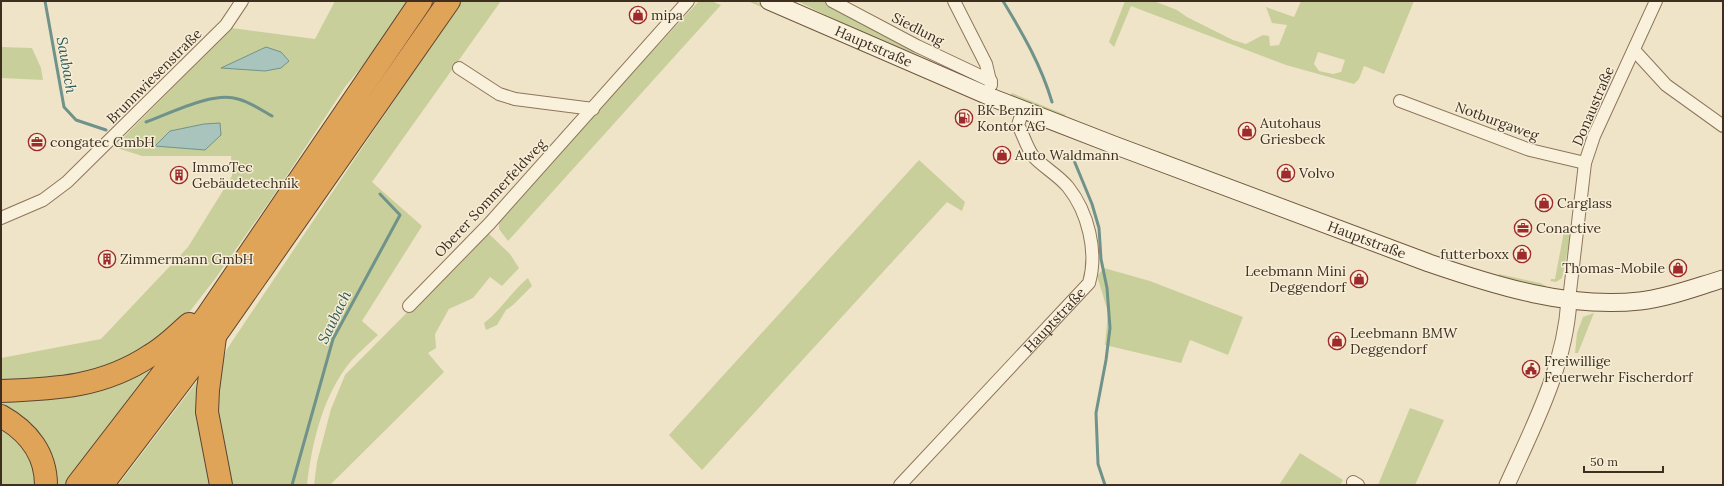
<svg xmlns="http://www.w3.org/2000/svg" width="1724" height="486" font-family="Lora,serif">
  <rect width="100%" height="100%" fill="#f0e4c8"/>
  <g fill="#c9cf9b" fill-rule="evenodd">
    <path d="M335 1H412L389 34 345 87 276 192 215 279 180 324 116 368 1 385V358L101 339 188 247 232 176 231 156H142L114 147 232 28 315 39Z"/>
    <path d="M458 1H501L372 182 422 226 362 321 378 335C369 344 359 352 351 361 323 395 312 442 307 485H228L222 461 215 378 227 349 432 44Z"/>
    <path d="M699 1H711L721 5 508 241 499 229V218Z"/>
    <path d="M750 1H754L871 51V55L750 2Z"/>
    <path d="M797 1H824L921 53 920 55 881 42Z"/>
    <path d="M1125 1H1154L1177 10 1187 17 1233 40 1246 44 1263 35 1269 36 1270 46 1279 45 1287 25 1272 23 1266 7 1294 17 1301 1H1414L1384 74 1364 66 1359 79 1354 84 1286 65 1131 6 1114 47 1109 42ZM1318 52 1345 60 1341 72 1333 74 1319 71 1314 64Z"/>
    <path d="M1 47 32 48 41 68 43 80 1 78Z"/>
    <path d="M1012 93 1066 115 1063 117 1010 96Z"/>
    <path d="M1158 151 1250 186 1248 188 1158 154Z"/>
    <path d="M919 160 965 202 962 211 947 202 702 470 669 435Z"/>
    <path d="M1565 226 1572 230 1562 278 1556 282 1550 281 1551 279H1555Z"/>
    <path d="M488 233 510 254 519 268 502 286 490 277 473 298 449 309 435 334 436 348 428 353 444 372 330 485H314L317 462 331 409 345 375 476 243Z"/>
    <path d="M1104 268 1150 281 1243 317 1228 355 1190 340 1181 363 1105 345 1108 312 1097 276Z"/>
    <path d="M1499 274 1540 283 1546 286 1545 288 1499 277Z"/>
    <path d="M528 278 532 286 513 305 506 310 497 325 486 330 484 323C501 310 511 292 528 278Z"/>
    <path d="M1594 313 1578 353H1575L1577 333 1583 317Z"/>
    <path d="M146 368 151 373 65 485H52L1 412V399Z"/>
    <path d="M198 380 213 485H118Z"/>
    <path d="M1410 408 1444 420 1415 485H1378Z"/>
    <path d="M1 428C25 446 31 456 36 485H1Z"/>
    <path d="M1300 453 1343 480 1340 485H1279Z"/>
  </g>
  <g fill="#a9c4bc" stroke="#6f938a">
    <path d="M266 47 281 52 289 61 281 68 265 71 221 68Z"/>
    <path d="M220 123 221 135 205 150 155 146 170 131 204 124Z"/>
  </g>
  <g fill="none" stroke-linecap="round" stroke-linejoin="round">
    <g stroke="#6f938a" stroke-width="3">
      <path d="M45 1 64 107 76 120 106 130"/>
      <path d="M1003 1C1023 34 1041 65 1052 102"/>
      <path d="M146 122C171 113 213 91 238 99 250 102 261 110 272 116"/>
      <path d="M1073 158 1092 204 1099 228 1101 259 1107 288 1110 328 1106 360 1096 413 1098 464 1105 485"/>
      <path d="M292 485 333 339 400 215 380 194"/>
    </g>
    <defs>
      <g id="minor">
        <path d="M832 1 917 46 991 81"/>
        <path d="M954 1 986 64 991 85"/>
        <path d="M1634 50 1666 85 1723 126"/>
        <path d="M459 68 499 94 515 99 593 109"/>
        <path d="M1400 101 1530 150 1585 163"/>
        <path d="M1 218 43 200 67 182 226 25 242 1"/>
        <path d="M1569 300 1585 163 1594 136 1656 1"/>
        <path d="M409 306 490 223 688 1"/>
        <path d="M1353 482 1358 485"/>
        <path id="s1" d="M900 485 1089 283C1098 252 1088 212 1068 187 1058 175 1043 167 1033 156 1027 148 1023 134 1018 125L1023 110"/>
      </g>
      <path id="tertiary" d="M1507 485C1534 425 1565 367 1569 300"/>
      <g id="secondary">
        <path id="s2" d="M769 1 993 98 1114 145 1429 263C1496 286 1569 309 1640 301 1668 298 1696 287 1723 279"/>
      </g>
      <g id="motorway">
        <path d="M215 337 208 390 207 412 221 485"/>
        <path d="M1 391C56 389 103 387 151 355 165 347 177 335 189 324"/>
        <path d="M1 416C28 431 46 454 46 485"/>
        <path d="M77 485 207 316 421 1"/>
        <path d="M102 485 215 336 449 1"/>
      </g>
    </defs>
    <use href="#minor" stroke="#8d765c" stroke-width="14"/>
    <use href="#tertiary" stroke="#8d765c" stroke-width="17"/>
    <use href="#secondary" stroke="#6f573f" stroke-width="19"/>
    <use href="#motorway" stroke="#5b4430" stroke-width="24"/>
    <use href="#minor" stroke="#faf1dc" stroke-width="12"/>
    <use href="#tertiary" stroke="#faf1dc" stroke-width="15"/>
    <use href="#secondary" stroke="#faf1dc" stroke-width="17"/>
    <use href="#motorway" stroke="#e0a458" stroke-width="22"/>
  </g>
  <defs>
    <symbol id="shop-ring" viewBox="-11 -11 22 22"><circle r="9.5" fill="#f7eed8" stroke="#9e2a2b" stroke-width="1.5"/><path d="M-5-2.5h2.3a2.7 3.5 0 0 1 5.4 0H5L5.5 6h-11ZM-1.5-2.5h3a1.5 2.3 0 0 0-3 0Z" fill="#9e2a2b"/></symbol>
    <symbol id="fuel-ring" viewBox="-11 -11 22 22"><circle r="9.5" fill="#f7eed8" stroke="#9e2a2b" stroke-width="1.5"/><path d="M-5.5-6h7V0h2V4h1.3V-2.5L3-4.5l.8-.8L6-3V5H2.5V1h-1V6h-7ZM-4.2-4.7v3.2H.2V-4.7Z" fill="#9e2a2b"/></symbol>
    <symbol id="office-ring" viewBox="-11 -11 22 22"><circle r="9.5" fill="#f7eed8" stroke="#9e2a2b" stroke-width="1.5"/><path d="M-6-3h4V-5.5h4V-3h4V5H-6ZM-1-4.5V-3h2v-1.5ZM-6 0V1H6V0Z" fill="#9e2a2b"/></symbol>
    <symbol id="building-ring" viewBox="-11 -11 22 22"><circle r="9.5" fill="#f7eed8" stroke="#9e2a2b" stroke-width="1.5"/><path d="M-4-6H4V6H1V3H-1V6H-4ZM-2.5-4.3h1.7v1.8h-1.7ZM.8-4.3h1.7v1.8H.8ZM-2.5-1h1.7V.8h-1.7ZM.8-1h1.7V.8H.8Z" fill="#9e2a2b"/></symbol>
    <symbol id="civic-ring" viewBox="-11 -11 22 22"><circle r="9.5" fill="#f7eed8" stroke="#9e2a2b" stroke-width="1.5"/><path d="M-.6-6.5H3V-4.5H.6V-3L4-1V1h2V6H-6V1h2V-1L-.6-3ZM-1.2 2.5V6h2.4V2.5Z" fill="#9e2a2b"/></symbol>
  </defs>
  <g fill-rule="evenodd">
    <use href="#shop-ring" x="628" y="5" width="20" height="20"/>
    <use href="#fuel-ring" x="954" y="108" width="20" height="20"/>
    <use href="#shop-ring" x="1237" y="121" width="20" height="20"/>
    <use href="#office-ring" x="27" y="132" width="20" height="20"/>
    <use href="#shop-ring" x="992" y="145" width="20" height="20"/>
    <use href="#shop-ring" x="1276" y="163" width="20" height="20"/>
    <use href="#building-ring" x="169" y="165" width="20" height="20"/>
    <use href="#shop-ring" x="1534" y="193" width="20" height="20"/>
    <use href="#office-ring" x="1513" y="218" width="20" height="20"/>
    <use href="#shop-ring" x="1512" y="244" width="20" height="20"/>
    <use href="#building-ring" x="97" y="249" width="20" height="20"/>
    <use href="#shop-ring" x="1668" y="258" width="20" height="20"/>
    <use href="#shop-ring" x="1349" y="269" width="20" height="20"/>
    <use href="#shop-ring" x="1327" y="331" width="20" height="20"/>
    <use href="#civic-ring" x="1521" y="359" width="20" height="20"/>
  </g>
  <g text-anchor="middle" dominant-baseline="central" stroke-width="3" stroke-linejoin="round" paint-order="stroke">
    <g font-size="14" fill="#3d2e20" stroke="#f7eed8" text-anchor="start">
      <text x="651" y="15">mipa</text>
      <text x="977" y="110">BK Benzin<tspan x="977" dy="16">Kontor AG</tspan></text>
      <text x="1260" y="123">Autohaus<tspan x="1260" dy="16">Griesbeck</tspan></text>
      <text x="50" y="142">congatec GmbH</text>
      <text x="1015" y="155">Auto Waldmann</text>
      <text x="192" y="167">ImmoTec<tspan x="192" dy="16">Gebäudetechnik</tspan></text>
      <text x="1299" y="173">Volvo</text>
      <text x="1557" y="203">Carglass</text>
      <text x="1536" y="228">Conactive</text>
      <text x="1509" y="254" text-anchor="end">futterboxx</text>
      <text x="120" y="259">Zimmermann GmbH</text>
      <text x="1665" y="268" text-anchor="end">Thomas-Mobile</text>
      <text x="1346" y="271" text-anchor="end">Leebmann Mini<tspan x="1346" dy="16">Deggendorf</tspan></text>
      <text x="1350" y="333">Leebmann BMW<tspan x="1350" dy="16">Deggendorf</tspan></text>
      <text x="1544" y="361">Freiwillige<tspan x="1544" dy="16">Feuerwehr Fischerdorf</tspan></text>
    </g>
    <g font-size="14" fill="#3d2e20" stroke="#f7eed8">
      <text transform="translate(918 29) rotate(27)">Siedlung</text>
      <text stroke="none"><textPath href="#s2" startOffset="114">Hauptstraße</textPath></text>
      <text transform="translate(154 76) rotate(-45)">Brunnwiesenstraße</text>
      <text transform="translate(1593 106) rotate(-67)">Donaustraße</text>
      <text transform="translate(1497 121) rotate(20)">Notburgaweg</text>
      <text transform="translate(490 198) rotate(-47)">Oberer Sommerfeldweg</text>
      <text stroke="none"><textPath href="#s2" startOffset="644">Hauptstraße</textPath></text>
      <text stroke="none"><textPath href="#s1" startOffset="226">Hauptstraße</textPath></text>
    </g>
    <g font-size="15" font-style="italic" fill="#2f5d5a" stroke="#f7eed8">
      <text transform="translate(67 65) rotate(80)">Saubach</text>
      <text transform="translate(334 317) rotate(-64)">Saubach</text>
    </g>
  </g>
  <rect width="1724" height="486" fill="none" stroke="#3d2e20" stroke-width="4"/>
  <path d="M1584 466v6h79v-6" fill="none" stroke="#3d2e20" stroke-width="2"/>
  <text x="1590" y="466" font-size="12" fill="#3d2e20" stroke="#f7eed8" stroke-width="3" paint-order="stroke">50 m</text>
</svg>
